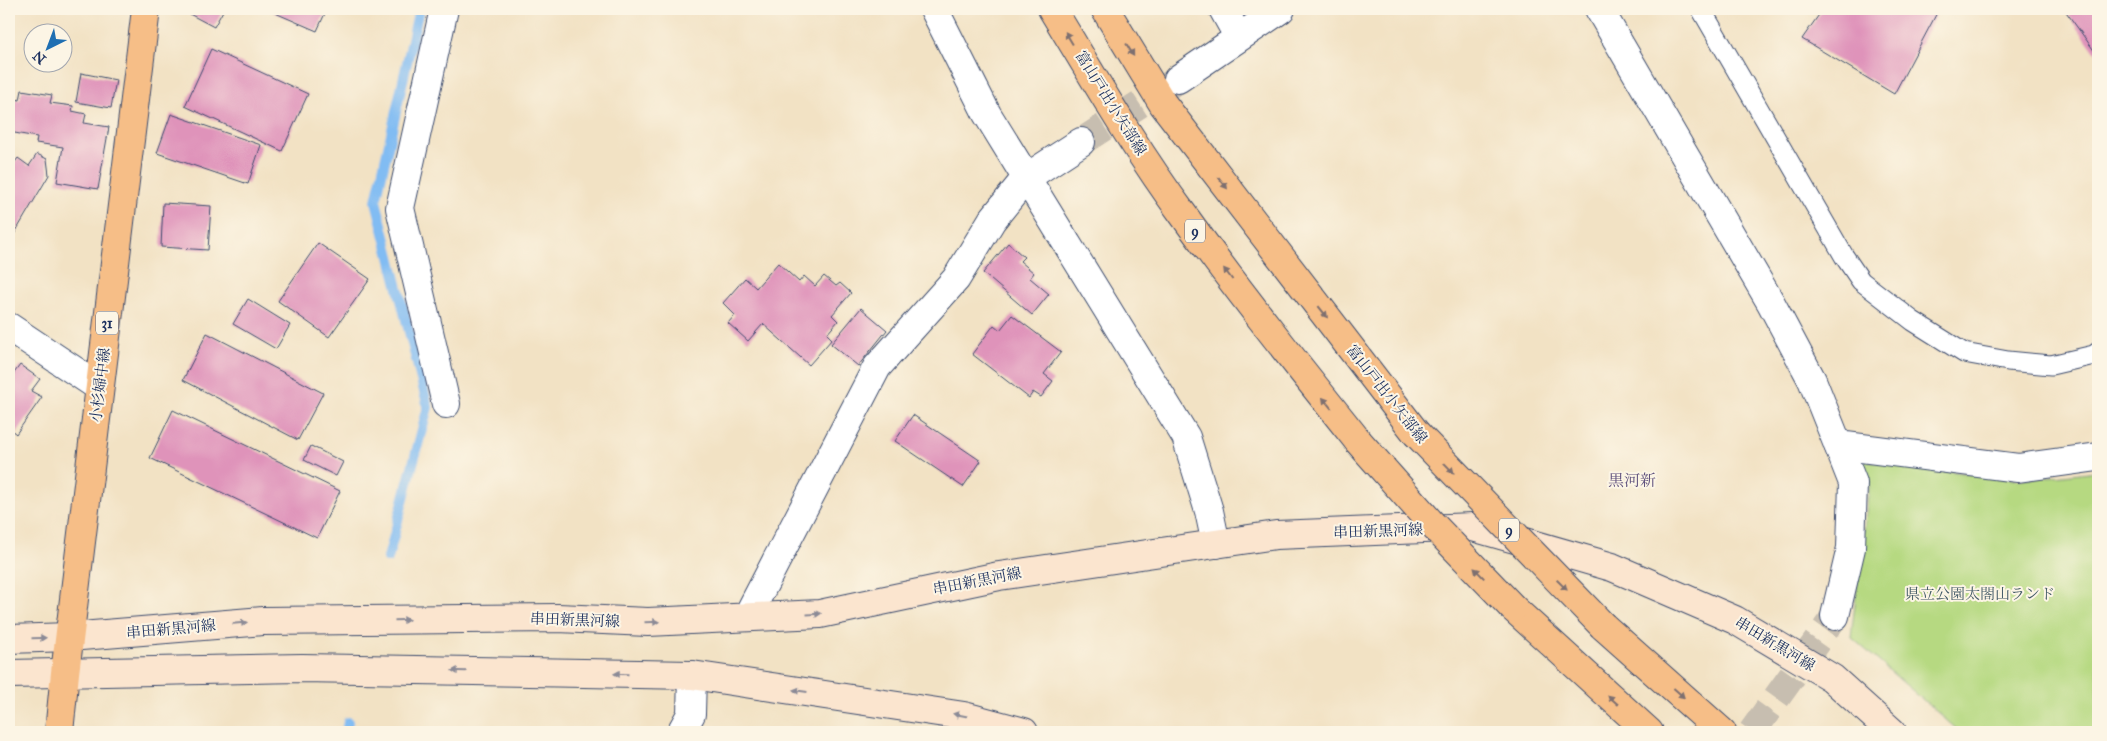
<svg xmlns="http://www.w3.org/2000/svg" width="2107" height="741" font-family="'IM FELL Great Primer','Noto Serif JP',serif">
  <rect width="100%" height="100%" fill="#fcf5e5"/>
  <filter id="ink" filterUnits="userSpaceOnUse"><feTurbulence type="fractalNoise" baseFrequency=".02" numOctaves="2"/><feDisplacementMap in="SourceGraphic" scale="10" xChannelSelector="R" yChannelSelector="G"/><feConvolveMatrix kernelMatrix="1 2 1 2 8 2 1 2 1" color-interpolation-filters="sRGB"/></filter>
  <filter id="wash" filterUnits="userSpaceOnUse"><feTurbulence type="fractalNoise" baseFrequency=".0096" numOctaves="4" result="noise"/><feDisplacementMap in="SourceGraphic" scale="20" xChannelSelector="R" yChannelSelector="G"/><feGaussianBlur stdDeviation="1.12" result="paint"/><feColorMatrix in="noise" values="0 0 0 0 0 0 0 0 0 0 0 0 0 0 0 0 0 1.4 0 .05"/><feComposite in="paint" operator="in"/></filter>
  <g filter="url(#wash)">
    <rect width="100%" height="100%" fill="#f2e2c4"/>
    <path fill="#b6d981" stroke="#688470" d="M1854 459 2020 480 2098 471V732H1960L1851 637 1870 481Z"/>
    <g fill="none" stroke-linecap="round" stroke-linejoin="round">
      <g stroke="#81bcf3" stroke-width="10">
        <path d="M388 558 428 407 376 201 419 9"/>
        <path d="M346 732 348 722"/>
      </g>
    </g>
    <g id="blocks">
      <g fill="#df93ba">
        <path d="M180 9H224L214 27Z"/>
        <path d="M266 9H327L317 31Z"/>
        <path d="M1823 9H1939L1894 94 1802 39Z"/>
        <path d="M2064 9H2098V56Z"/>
        <path d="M211 49 308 94 282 151 185 106Z"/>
        <path d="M81 73 116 80 111 108 76 102Z"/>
        <path d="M22 90 52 95 50 103 73 106 72 111 86 114 84 123 109 127 98 189 57 182 63 147 36 143 37 137 9 132 15 99 20 100Z"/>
        <path d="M171 114 261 145 248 184 157 153Z"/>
        <path d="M37 154 47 159 49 175 9 243V170L18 158 29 166Z"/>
        <path d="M163 203 211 206 208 250 161 247Z"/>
        <path d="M318 243 370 279 329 337 278 301Z"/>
        <path d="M1008 243 1024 257 1020 261 1034 273 1030 278 1049 294 1032 315 983 273Z"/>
        <path d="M778 263 799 282 804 276 815 286 824 276 836 286 840 283 851 293 832 315 838 321 827 334 832 339 809 365 763 324 748 341 728 323 735 315 723 303 745 278 756 288Z"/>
        <path d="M248 299 290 325 276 349 233 324Z"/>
        <path d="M861 308 887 330 858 366 831 344Z"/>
        <path d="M1012 315 1061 352 1044 374 1053 381 1041 397 1033 392 1029 398 972 354 994 325 1000 330Z"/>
        <path d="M207 333 323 393 298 440 183 380Z"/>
        <path d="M20 365 40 379 31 391 42 397 16 434 9 428V380Z"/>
        <path d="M173 410 340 491 317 538 150 458Z"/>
        <path d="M913 415 981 461 963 487 895 441Z"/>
        <path d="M311 446 343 462 336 476 304 460Z"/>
      </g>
    </g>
  </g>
  <g filter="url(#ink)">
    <use href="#blocks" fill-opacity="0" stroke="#3b4a6d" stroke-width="1"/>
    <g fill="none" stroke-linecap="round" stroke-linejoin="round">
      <path stroke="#c7beb0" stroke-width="28" stroke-dasharray="28 14" stroke-linecap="butt" d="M1081 142 1177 80"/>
      <path stroke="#c7beb0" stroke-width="28" stroke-dasharray="28 14" stroke-linecap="butt" d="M1752 732 1835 616"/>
      <defs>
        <path id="service" d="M1701 9 1844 256 1861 281 1913 321 1964 353 2008 361 2051 365 2094 355 2098 352"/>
        <g id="minor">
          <path d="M444 9 400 208 446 404"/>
          <path d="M934 9 987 114 1186 437 1209 511 1216 544"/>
          <path d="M1223 9 1238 36"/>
          <path d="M1178 79 1281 9"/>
          <path d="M9 327 99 387"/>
          <path d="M747 617 877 367 956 279 992 220 1026 178 1081 142"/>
          <path d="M681 732 691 714 692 675"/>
        </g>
        <g id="tertiary">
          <path d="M1599 9 1771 303 1812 380 1838 445 2018 468 2098 457"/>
          <path d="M1835 616 1851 548 1853 483 1838 445"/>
        </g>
        <g id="secondary">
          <path d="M9 639 69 637 263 621 558 618 648 622 820 614 999 576 1276 535 1473 527 1612 567 1735 620 1832 678 1892 732"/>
          <path d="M9 674 302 668 692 675 964 716 1024 732"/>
        </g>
        <g id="primary">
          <path d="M1052 9C1094 78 1134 148 1182 213 1238 291 1298 366 1358 441"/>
          <path d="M1105 9 1163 104 1416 433"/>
          <path d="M1513 608 1649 732"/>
          <path d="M1603 626 1722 732"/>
          <path d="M59 732 65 673 146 9"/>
        </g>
      </defs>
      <use href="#service" stroke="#3b4a6d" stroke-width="21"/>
      <use href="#minor" stroke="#3b4a6d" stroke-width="30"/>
      <use href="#tertiary" stroke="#3b4a6d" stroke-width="30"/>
      <use href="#secondary" stroke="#3b4a6d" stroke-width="30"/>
      <use href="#primary" stroke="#3b4a6d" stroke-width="30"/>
      <use href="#service" stroke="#fff" stroke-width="19"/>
      <use href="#minor" stroke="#fff" stroke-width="28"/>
      <use href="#tertiary" stroke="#fff" stroke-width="28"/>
      <use href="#secondary" stroke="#fbe5cf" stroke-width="28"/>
      <use href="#primary" stroke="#f6be87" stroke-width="28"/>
      <defs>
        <g id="primary-bridge">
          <path d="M1416 433 1603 626"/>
          <path d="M1358 441 1431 523 1513 608"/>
        </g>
      </defs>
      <use href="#primary-bridge" stroke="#3b4a6d" stroke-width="30" stroke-linecap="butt"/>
      <use href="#primary-bridge" stroke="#f6be87" stroke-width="28"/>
    </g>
    <defs><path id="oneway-solid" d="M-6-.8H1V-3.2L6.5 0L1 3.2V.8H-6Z" transform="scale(1.25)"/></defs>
    <g fill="#7e6f70">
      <use href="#oneway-solid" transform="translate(1069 38) rotate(-121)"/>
      <use href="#oneway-solid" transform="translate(1130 50) rotate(59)"/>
      <use href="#oneway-solid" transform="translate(1223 183) rotate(52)"/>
      <use href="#oneway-solid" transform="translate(1228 274) rotate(-127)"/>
      <use href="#oneway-solid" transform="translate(1323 312) rotate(52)"/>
      <use href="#oneway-solid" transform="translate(1327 403) rotate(-129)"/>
      <use href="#oneway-solid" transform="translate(1449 468) rotate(46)"/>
      <use href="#oneway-solid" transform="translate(1479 573) rotate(-134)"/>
      <use href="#oneway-solid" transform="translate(1562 585) rotate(45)"/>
      <use href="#oneway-solid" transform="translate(1679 693) rotate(42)"/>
      <use href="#oneway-solid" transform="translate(1613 700) rotate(-138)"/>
    </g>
    <g fill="#8b8a96">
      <use href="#oneway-solid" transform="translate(814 614) rotate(-4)"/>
      <use href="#oneway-solid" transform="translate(402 620) rotate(-1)"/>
      <use href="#oneway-solid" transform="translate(652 622) rotate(-2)"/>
      <use href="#oneway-solid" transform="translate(240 623) rotate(-5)"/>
      <use href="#oneway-solid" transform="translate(39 638) rotate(-1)"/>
      <use href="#oneway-solid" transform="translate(459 671) rotate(-179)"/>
      <use href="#oneway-solid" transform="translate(621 674) rotate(-179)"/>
      <use href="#oneway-solid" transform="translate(800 691) rotate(-172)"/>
      <use href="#oneway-solid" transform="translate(960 715) rotate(-169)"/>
    </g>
  </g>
  <g text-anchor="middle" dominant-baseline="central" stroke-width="4" stroke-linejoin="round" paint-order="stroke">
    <g fill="#fcf5e5" stroke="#5e6a86" stroke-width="1">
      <rect x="1185" y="219.5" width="20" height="23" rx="4"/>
      <rect x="96" y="311.5" width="22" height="23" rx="4"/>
      <rect x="1499" y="518.5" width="20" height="23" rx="4"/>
    </g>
    <g font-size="14" font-weight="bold" fill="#1b2f5e">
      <text x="1195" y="231">9</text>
      <text x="107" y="323">31</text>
      <text x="1509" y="530">9</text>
    </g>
    <g font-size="15" fill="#1b2f5e" stroke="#fcf5e5">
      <text transform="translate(1111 103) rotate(58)">富山戸出小矢部線</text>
      <text transform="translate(100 385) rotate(-83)">小杉婦中線</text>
      <text transform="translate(1387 394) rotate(52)">富山戸出小矢部線</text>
      <text transform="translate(1378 531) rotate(-2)">串田新黒河線</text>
      <text transform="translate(977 581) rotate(-11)">串田新黒河線</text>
      <text transform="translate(575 620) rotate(2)">串田新黒河線</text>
      <text transform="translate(171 629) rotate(-5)">串田新黒河線</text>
      <text transform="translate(1775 644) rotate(31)">串田新黒河線</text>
    </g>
    <g font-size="15" fill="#425a67" stroke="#fcf5e5">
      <text x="1980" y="594">県立公園太閤山ランド</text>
    </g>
    <g font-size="16" fill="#60527e" stroke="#fcf5e5">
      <text x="1632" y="480">黒河新</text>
    </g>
  </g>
  <rect width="2107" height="741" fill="none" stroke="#fcf5e5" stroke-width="30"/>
  <g transform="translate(48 48) rotate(222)"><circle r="24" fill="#fcf5e5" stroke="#a2a6af"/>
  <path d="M0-4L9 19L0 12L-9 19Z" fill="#1f6fb2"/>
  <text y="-8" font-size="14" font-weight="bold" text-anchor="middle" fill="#1b2f5e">N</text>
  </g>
</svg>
